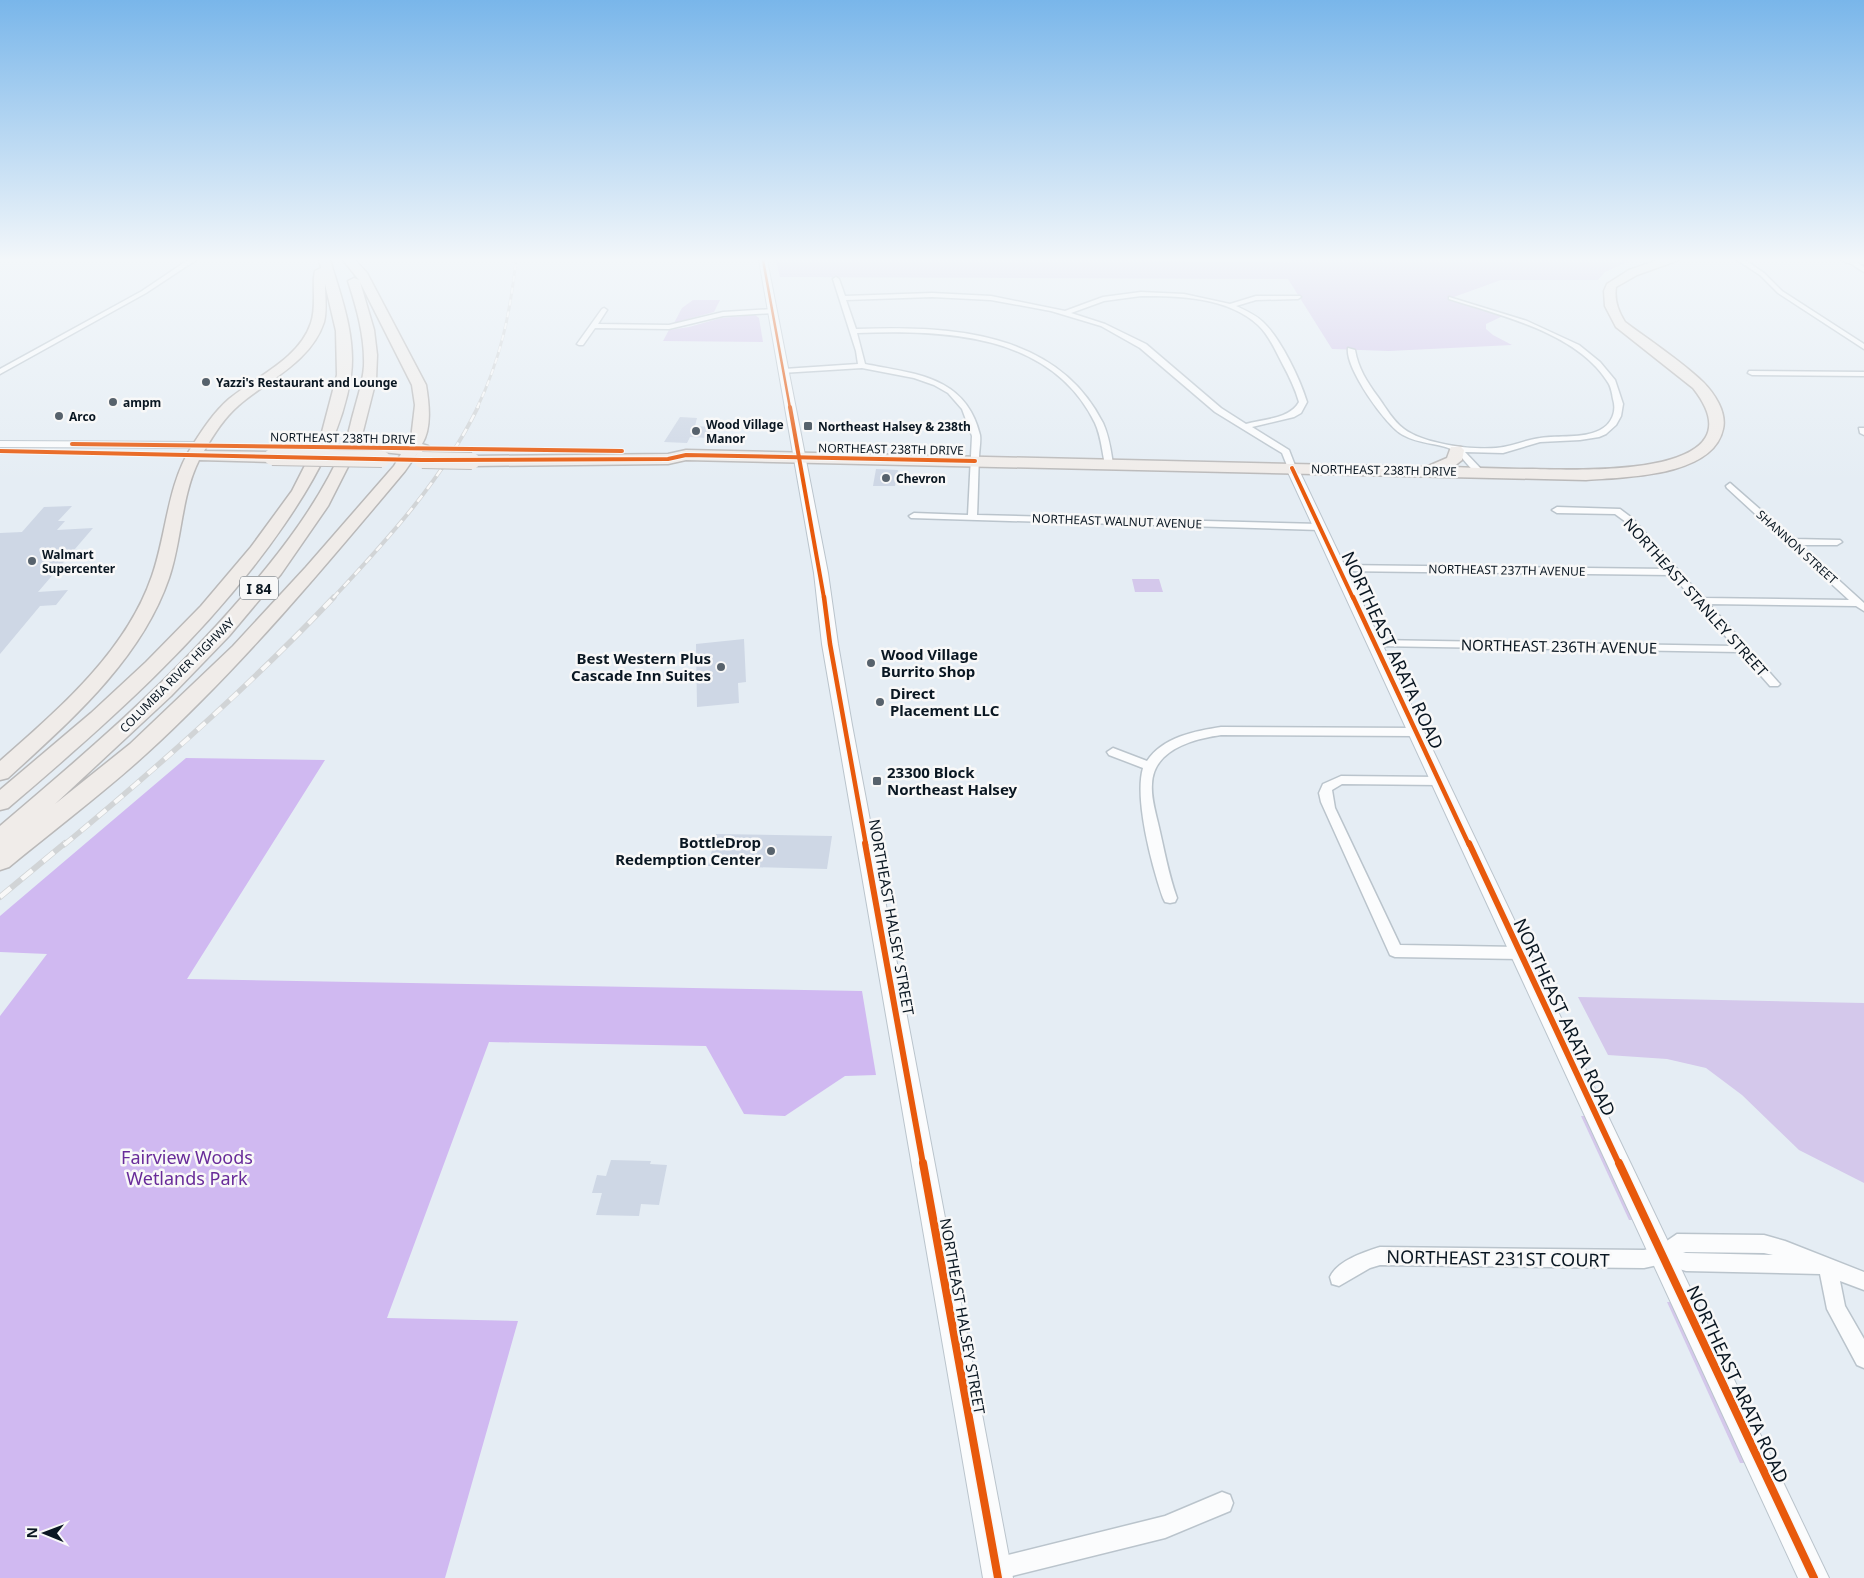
<svg xmlns="http://www.w3.org/2000/svg" width="1864" height="1578" font-family="'Noto Sans',sans-serif">
  <rect width="100%" height="100%" fill="#e5edf4"/>
  <g fill="#d4c8eb">
    <path d="M776 260H1124L1292 263 1291 260H1632L1605 272 1598 280H1501L1451 298 1503 316 1486 324V329L1493 335 1512 345 1389 351 1332 349 1288 279 780 277Z"/>
    <path d="M693 300H720L714 312 674 323 682 308Z"/>
    <path d="M755 315 759 318 763 342 663 341 669 330 689 327 721 318Z"/>
    <path d="M1132 579H1159L1163 592H1135Z"/>
    <path d="M1578 997 1864 1003V1183L1799 1150 1742 1095 1706 1068 1667 1059 1608 1055Z"/>
    <path d="M1581 1116H1586L1634 1220H1629Z"/>
    <path d="M1667 1302H1672L1746 1463H1740Z"/>
  </g>
  <path fill="#d0b9f1" d="M186 758 325 760 187 979 862 991 876 1075 845 1076 785 1116 744 1114 706 1046 489 1042 387 1318 518 1321 445 1578H0V1016L47 954 0 952V916Z"/>
  <g fill="#ced7e5">
    <path d="M680 417 697 418 695 426 713 427 708 438 690 437 687 443 664 442Z"/>
    <path d="M876 469 898 470 895 486H873Z"/>
    <path d="M72 506 58 521H65L57 530 93 528 38 592 68 590 56 605 40 606 0 654V533L22 532 44 507Z"/>
    <path d="M744 639 746 682 738 683 739 703 697 707 696 644Z"/>
    <path d="M716 834 832 836 827 869 708 866Z"/>
    <path d="M611 1160 651 1161 650 1164 667 1165 659 1205 641 1204 639 1216 596 1215 602 1193H592L597 1175 606 1176Z"/>
  </g>
  <g fill="none" stroke-linecap="round" stroke-linejoin="round">
    <defs>
      <g id="street">
        <path d="M188 260H196L146 293 0 374V369L142 291Z"/>
        <path d="M1737 260H1745L1764 273 1782 291 1864 344V349L1778 293 1760 275Z"/>
        <path d="M1845 260H1853L1864 267V272Z"/>
        <path d="M836 277 839 279 845 296 932 293 991 296 1065 311 1103 297 1141 292 1184 294 1230 304 1256 296H1300L1301 297 1298 299 1256 300 1236 306C1245 310 1256 315 1263 322 1281 339 1300 379 1307 402L1301 413 1294 417 1252 427 1289 450 1296 468 1292 471 1288 468 1282 453 1215 412 1140 348 1101 326 1051 311 991 300 932 297 846 300 856 329C948 326 1056 330 1103 423 1109 436 1111 451 1113 464L1109 467 1105 464C1102 451 1101 436 1095 423 1051 333 945 330 857 333L865 364C915 374 966 376 980 435 981 442 979 450 979 458 978 477 978 496 977 515L1320 524 1325 527 1320 530 911 518 909 516 914 513 968 515 972 436 962 409 948 393 934 385 914 378 862 368 781 373V369H784L858 364 856 351 833 279ZM1141 296C1179 296 1228 297 1258 325 1269 335 1275 350 1282 363 1289 376 1295 388 1299 402 1290 419 1263 419 1246 424L1221 408 1146 344 1105 324 1071 313 1104 301Z"/>
        <path d="M1449 297 1527 321 1579 345 1600 362 1615 380 1623 404 1621 416 1616 425 1606 434 1599 437 1580 440 1540 442 1503 453 1465 452 1484 472 1480 475C1469 470 1463 455 1451 449 1437 443 1419 444 1403 435 1386 426 1345 368 1348 348L1355 350C1358 368 1367 382 1378 397 1386 408 1393 421 1404 429 1424 444 1471 450 1496 448 1511 447 1525 440 1540 438 1559 435 1582 439 1600 430 1612 424 1617 411 1613 399 1612 393 1611 386 1607 381 1577 333 1500 315 1449 299Z"/>
        <path d="M604 308 607 310 598 324 669 325 723 312 773 309 776 311 773 313 723 316 669 329 595 328 583 345H579L577 344 602 309Z"/>
        <path d="M1749 371 1864 372V376L1752 375 1748 373Z"/>
        <path d="M1859 428H1864V435L1860 433Z"/>
        <path d="M1730 483 1794 539 1840 540 1842 542 1837 545H1800L1864 603V611L1856 606 1709 604 1778 682 1780 684 1778 686H1770L1740 652 1375 646 1370 643 1375 640 1734 646 1672 575 1339 571 1334 568 1339 565 1667 569 1626 522 1615 514 1557 513 1552 510 1557 507 1620 509 1632 518 1703 598 1849 600 1727 488 1726 486Z"/>
        <path d="M1221 727 1416 728 1422 732 1416 736 1221 735C1193 739 1153 750 1152 784 1151 797 1155 810 1158 823 1164 848 1168 873 1177 898L1175 902 1170 903 1165 902 1163 898C1152 866 1134 799 1143 768L1109 755 1107 752 1113 748 1147 761C1163 737 1195 731 1221 727Z"/>
        <path d="M1341 776 1440 777 1446 781 1440 785 1342 784 1332 790 1335 808 1400 945 1520 947 1525 949 1527 953 1525 957 1520 959 1395 957 1390 955 1321 802 1319 793 1323 784Z"/>
        <path d="M1677 1234 1764 1235 1785 1241 1864 1272V1290L1840 1281 1845 1306 1864 1339V1368L1857 1365 1827 1309 1820 1274 1686 1271 1662 1264 1644 1268 1380 1265 1370 1268 1339 1286 1332 1284 1330 1277C1337 1261 1364 1252 1380 1247L1644 1250 1658 1247ZM1683 1252 1764 1253 1773 1255 1686 1253Z"/>
        <path d="M1222 1492 1230 1495 1233 1503 1230 1511 1165 1538 1004 1578 988 1577 985 1569 988 1561 996 1558 1165 1516Z"/>
      </g>
      <g id="secondary">
        <path d="M759 260H767L828 573 838 644 852 725 1013 1578H983L836 725 822 644 814 573Z"/>
        <path d="M0 441 201 442 207 445 201 448 0 447Z"/>
        <path d="M1292 464 1298 468 1829 1578H1798L1286 468Z"/>
      </g>
      <g id="highway">
        <path d="M319 260H330C341 296 356 336 351 375 343 430 315 480 284 525 209 634 108 723 8 808L0 810V790L91 713 146 662 201 606 251 547 292 491 322 432 337 375 336 331 325 284C325 296 327 310 324 322 311 362 268 380 239 405 224 418 214 434 204 451L272 452 277 454 280 457 277 460 272 462 199 460C181 496 182 540 169 578 141 660 70 721 8 778L0 780V761C59 709 126 652 152 576 167 533 167 485 192 446 203 429 214 412 229 399 257 376 299 359 311 323 316 308 313 292 314 277L315 271 321 268Z"/>
        <path d="M343 260H355L367 273 426 385C429 403 432 428 422 444L428 446 431 449 428 452 417 454 405 471C323 569 241 667 146 754 102 794 54 830 9 867L0 870V826C85 754 169 682 242 597 282 551 321 500 345 443 349 433 351 421 354 411 358 396 363 381 364 366 365 337 357 309 348 281L354 278 359 280ZM360 282 412 385 415 405 411 439 407 444 382 446 379 449 382 452 401 454 394 466 306 567 233 646 130 744 55 804 171 696 229 636 281 574 328 506 360 443 376 380 377 355 374 330Z"/>
        <path d="M1658 260H1679L1637 275 1616 287C1614 300 1618 311 1625 322 1649 340 1681 361 1703 382 1714 393 1727 412 1723 429 1713 477 1624 477 1586 480L686 460 668 464 472 466 467 464 464 461 467 458 472 456 668 454 686 450 1426 467 1447 458 1451 447H1461L1464 450 1462 460 1453 467C1479 468 1506 469 1533 469 1577 470 1765 479 1693 388L1616 327 1605 306 1604 291 1607 284 1629 270Z"/>
        <path d="M1842 260H1864V264L1847 263Z"/>
      </g>
    </defs>
    <use href="#street" stroke="#bac4cc" stroke-width="3"/>
    <use href="#secondary" stroke="#bac4cc" stroke-width="2"/>
    <use href="#highway" stroke="#bab9b9" stroke-width="3"/>
    <use href="#street" fill="#fbfcfd" fill-rule="evenodd"/>
    <use href="#secondary" fill="#fbfcfd" fill-rule="evenodd"/>
    <use href="#highway" fill="#f0ece9" fill-rule="evenodd"/>
    <defs>
      <path id="rail-far3" d="M477 408C501 358 510 314 516 260"/>
      <path id="rail-far2" d="M333 598C387 540 443 479 478 407"/>
      <path id="rail-far1" d="M64 845C158 767 250 686 334 597"/>
      <path id="rail" d="M0 897 65 843"/>
    </defs>
    <use href="#rail-far3" stroke="#d1d4d6" stroke-width="3"/>
    <use href="#rail-far2" stroke="#d1d4d6" stroke-width="4"/>
    <use href="#rail-far1" stroke="#d1d4d6" stroke-width="5.5"/>
    <use href="#rail" stroke="#d1d4d6" stroke-width="6"/>
    <use href="#rail-far3" stroke="#f8f8f8" stroke-width="2" stroke-dasharray="6" stroke-linecap="butt"/>
    <use href="#rail-far2" stroke="#f8f8f8" stroke-width="2.5" stroke-dasharray="8" stroke-linecap="butt"/>
    <use href="#rail-far1" stroke="#f8f8f8" stroke-width="4" stroke-dasharray="11" stroke-linecap="butt"/>
    <use href="#rail" stroke="#f8f8f8" stroke-width="4.5" stroke-dasharray="14" stroke-linecap="butt"/>
    <defs>
      <g id="highway-bridge">
        <path d="M272 457 382 459"/>
        <path d="M422 460 472 461"/>
      </g>
    </defs>
    <use href="#highway-bridge" stroke="#bab9b9" stroke-width="18" stroke-linecap="butt"/>
    <use href="#highway-bridge" stroke="#f0ece9" stroke-width="16"/>
    <defs>
      <path id="cycleway-far4" d="M763 260 790 408"/>
      <g id="cycleway-far3">
        <path d="M790 407 824 598"/>
        <path d="M72 444 622 451"/>
        <path d="M0 451 422 460 668 459 686 455 975 461"/>
        <path d="M1292 468 1353 598"/>
      </g>
      <g id="cycleway-far2">
        <path d="M824 597 830 644 866 845"/>
        <path d="M1353 597 1469 845"/>
      </g>
      <g id="cycleway-far1">
        <path d="M865 843 923 1164"/>
        <path d="M1469 843 1619 1164"/>
      </g>
      <g id="cycleway">
        <path d="M923 1163 998 1578"/>
        <path d="M1619 1163 1814 1578"/>
      </g>
    </defs>
    <use href="#cycleway-far4" stroke="#f8f8f8" stroke-width="4.5"/>
    <use href="#cycleway-far3" stroke="#f8f8f8" stroke-width="6"/>
    <use href="#cycleway-far2" stroke="#f8f8f8" stroke-width="8"/>
    <use href="#cycleway-far1" stroke="#f8f8f8" stroke-width="9"/>
    <use href="#cycleway" stroke="#f8f8f8" stroke-width="11"/>
    <use href="#cycleway-far4" stroke="#e8590c" stroke-width="2.5"/>
    <use href="#cycleway-far3" stroke="#e8590c" stroke-width="4"/>
    <use href="#cycleway-far2" stroke="#e8590c" stroke-width="4.5"/>
    <use href="#cycleway-far1" stroke="#e8590c" stroke-width="6"/>
    <use href="#cycleway" stroke="#e8590c" stroke-width="8"/>
  </g>
  <linearGradient id="sky" x2="0" y2="1"><stop stop-color="#79b6ea"/><stop offset="0.54" stop-color="#f3f7fa"/><stop offset="1" stop-color="#f3f7fa" stop-opacity="0"/></linearGradient>
  <rect width="1864" height="481" fill="url(#sky)"/>
  <g fill="#57626c" stroke="#f8f8f8" stroke-width="2">
    <circle cx="206" cy="382" r="5"/>
    <circle cx="113" cy="402" r="5"/>
    <circle cx="59" cy="416" r="5"/>
    <rect x="803" y="421" width="10" height="10" rx="2.5"/>
    <circle cx="696" cy="431" r="5"/>
    <circle cx="886" cy="478" r="5"/>
    <circle cx="32" cy="561" r="5"/>
    <circle cx="871" cy="663" r="5"/>
    <circle cx="721" cy="667" r="5"/>
    <circle cx="880" cy="702" r="5"/>
    <rect x="872" y="776" width="10" height="10" rx="2.5"/>
    <circle cx="771" cy="851" r="5"/>
  </g>
  <g text-anchor="middle" dominant-baseline="central" stroke-width="5" stroke-linejoin="round" paint-order="stroke">
    <g font-size="12" font-weight="bold" fill="#0a1722" stroke="#f8f8f8" text-anchor="start">
      <text x="216" y="382">Yazzi's Restaurant and Lounge</text>
      <text x="123" y="402">ampm</text>
      <text x="69" y="416">Arco</text>
      <text x="706" y="424">Wood Village<tspan x="706" dy="14">Manor</tspan></text>
      <text x="818" y="426">Northeast Halsey &amp; 238th</text>
      <text x="896" y="478">Chevron</text>
      <text x="42" y="554">Walmart<tspan x="42" dy="14">Supercenter</tspan></text>
    </g>
    <g font-size="12" fill="#0a1722" stroke="#f8f8f8">
      <text transform="translate(343 438) rotate(1)">NORTHEAST 238TH DRIVE</text>
      <text transform="translate(891 449) rotate(1)">NORTHEAST 238TH DRIVE</text>
      <text transform="translate(1384 470) rotate(1)">NORTHEAST 238TH DRIVE</text>
      <text transform="translate(1117 521) rotate(2)">NORTHEAST WALNUT AVENUE</text>
      <text transform="translate(1797 547) rotate(42)">SHANNON STREET</text>
      <text transform="translate(1507 570) rotate(1)">NORTHEAST 237TH AVENUE</text>
      <text transform="translate(177 675) rotate(-45)">COLUMBIA RIVER HIGHWAY</text>
    </g>
    <rect fill="#f8f8f8" stroke="#515a62" stroke-width="1" x="240" y="576.5" width="38" height="23" rx="4"/>
    <g font-size="14" font-weight="bold" fill="#0a1722">
      <text x="259" y="588">I 84</text>
    </g>
    <g font-size="15" fill="#0a1722" stroke="#f8f8f8">
      <text transform="translate(1696 597) rotate(48)">NORTHEAST STANLEY STREET</text>
      <text transform="translate(1559 646) rotate(1)">NORTHEAST 236TH AVENUE</text>
      <text transform="translate(892 917) rotate(80)">NORTHEAST HALSEY STREET</text>
      <text transform="translate(963 1316) rotate(80)">NORTHEAST HALSEY STREET</text>
    </g>
    <g font-size="15" font-weight="bold" fill="#0a1722" stroke="#f8f8f8" text-anchor="start">
      <text x="881" y="654">Wood Village<tspan x="881" dy="17">Burrito Shop</tspan></text>
      <text x="711" y="658" text-anchor="end">Best Western Plus<tspan x="711" dy="17">Cascade Inn Suites</tspan></text>
      <text x="890" y="693">Direct<tspan x="890" dy="17">Placement LLC</tspan></text>
      <text x="887" y="772">23300 Block<tspan x="887" dy="17">Northeast Halsey</tspan></text>
      <text x="761" y="842" text-anchor="end">BottleDrop<tspan x="761" dy="17">Redemption Center</tspan></text>
    </g>
    <g font-size="18" fill="#0a1722" stroke="#f8f8f8">
      <text transform="translate(1393 650) rotate(65)">NORTHEAST ARATA ROAD</text>
      <text transform="translate(1565 1017) rotate(65)">NORTHEAST ARATA ROAD</text>
      <text transform="translate(1498 1258) rotate(1)">NORTHEAST 231ST COURT</text>
      <text transform="translate(1738 1384) rotate(65)">NORTHEAST ARATA ROAD</text>
    </g>
    <g font-size="18" fill="#682b99" stroke="#f8f8f8">
      <text x="187" y="1157">Fairview Woods<tspan x="187" dy="21">Wetlands Park</tspan></text>
    </g>
  </g>
  <g transform="translate(45 1533) rotate(271)" stroke="#f8f8f8" stroke-width="4" paint-order="stroke">
  <path d="M0-4L9 19L0 12L-9 19Z" fill="#0a1722"/>
  <text y="-8" font-size="14" font-weight="bold" text-anchor="middle" fill="#0a1722">N</text>
  </g>
</svg>
